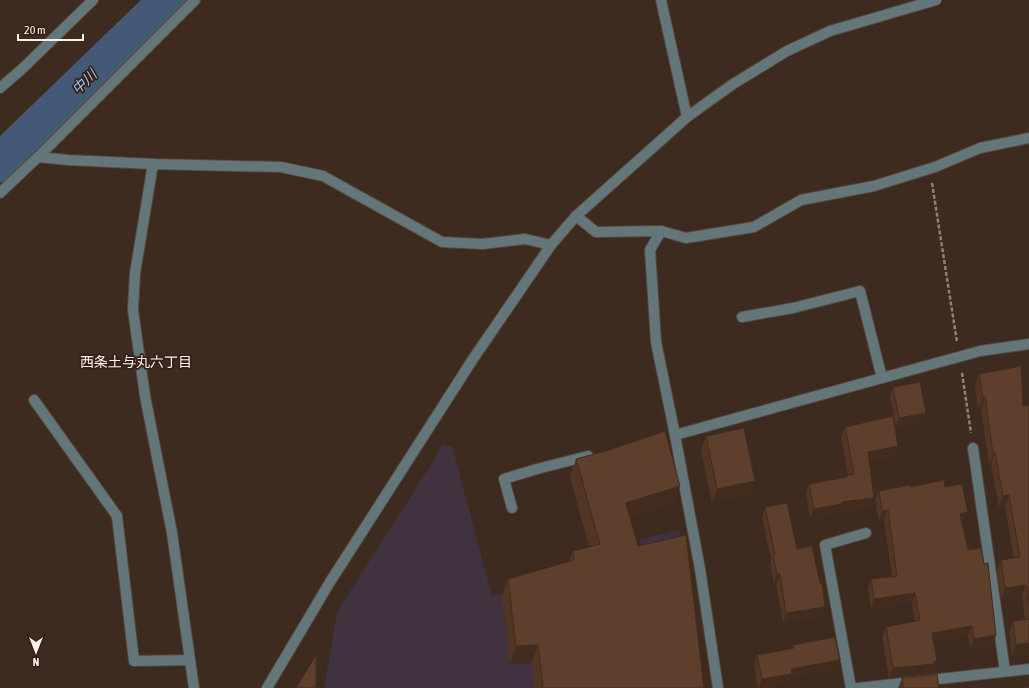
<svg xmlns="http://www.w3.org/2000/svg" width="1029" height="688" font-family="'Asap Condensed','Noto Sans JP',sans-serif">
  <rect width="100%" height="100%" fill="#3d2b20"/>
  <path fill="#40323f" d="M442 445 452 446 492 596 565 576 642 549 639 540 679 530 688 567 700 688H324L337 612 434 460Z"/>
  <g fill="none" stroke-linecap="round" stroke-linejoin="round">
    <path stroke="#445975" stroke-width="39" d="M0 163 169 0"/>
    <defs>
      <g id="service">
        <path d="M742 317 793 308 860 291 882 378"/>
        <path d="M512 508 504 479 537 469 588 456"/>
      </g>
      <g id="minor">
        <path d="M661 0 687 117"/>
        <path d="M0 88 22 69 93 0"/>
        <path d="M38 157 68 160 153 164 281 167 323 176 442 242 483 244 525 239 551 245"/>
        <path d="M153 164 135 273 133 310 145 396 172 533 194 688"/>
        <path d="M0 193 38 157 195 0"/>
        <path d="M576 216 596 232 661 231 650 250 656 342 675 435 700 569 718 688"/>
        <path d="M661 231 686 238 754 227 801 200 874 186 935 167 980 148 1029 138"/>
        <path d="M34 400 117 516 134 661 190 660"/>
        <path d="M675 435 980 351 1029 344"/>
        <path d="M973 448 1005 671"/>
        <path d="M851 688 825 545 866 533"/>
        <path d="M858 688 1029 669"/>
      </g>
      <path id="tertiary" d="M267 688 330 582 473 359 551 245 576 216 687 117 733 84 787 51 830 31 936 0"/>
    </defs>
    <use href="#service" stroke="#58473c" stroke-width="12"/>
    <use href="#minor" stroke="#58473c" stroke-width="12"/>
    <use href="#tertiary" stroke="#58473c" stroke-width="12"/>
    <g stroke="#908178" stroke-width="2.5" stroke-dasharray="4 2" stroke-linecap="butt">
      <path d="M932 183 957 342"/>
      <path d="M962 373 971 433"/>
    </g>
    <use href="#service" stroke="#63777a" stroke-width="10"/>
    <use href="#minor" stroke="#63777a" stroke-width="10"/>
    <use href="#tertiary" stroke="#63777a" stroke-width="10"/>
  </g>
  <g fill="#513626">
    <path d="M979 374 1023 406 1029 405V654L1012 657 1009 633 1013 621 1025 619 1022 596 1001 599 997 571 1001 560 1014 558 1005 506 999 507 991 464H989L981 409H978L975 385Z"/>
    <path d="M893 387 926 413 922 423 896 427 890 396Z"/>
    <path d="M845 427 898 446 895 456 869 461 874 498 871 507 839 512V514L810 519 806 493 809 484 846 477 847 475H848L841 437Z"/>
    <path d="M706 436 750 495 712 503 701 450Z"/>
    <path d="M576 459 674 504 630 518 638 546 704 688H534L532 663 510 664 502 597 508 579 569 561 573 551 589 547 570 477Z"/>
    <path d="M910 487H945L964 522H962L968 550 993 645 970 648 968 636 934 641 937 661 933 671H932L931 673 889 678 882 637 886 627 915 621 912 603 871 609 868 589 871 579 892 576 884 520 879 521 875 500 879 491Z"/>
    <path d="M765 507 797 549 820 583 825 607 822 617 783 623 776 584H774L770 564 771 560 762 517Z"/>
    <path d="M793 645 840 660 836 669 790 678 789 683 763 688H758L754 664 757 655 792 648Z"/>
    <path d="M902 678 939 688H898Z"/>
  </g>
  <g fill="#422c1f">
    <path d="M985 397 981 409H978L983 398Z"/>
    <path d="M926 413 922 423 896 427 899 418Z"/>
    <path d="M898 446 895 456 865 462 868 452Z"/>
    <path d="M995 452 991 464H989L993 453Z"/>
    <path d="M755 481 750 495 712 503 717 489Z"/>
    <path d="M680 486 674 504 620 521 626 503Z"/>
    <path d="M1009 495 1005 506 999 507 1003 496Z"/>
    <path d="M874 498 871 507 839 512V514L810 519 814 509 842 502Z"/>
    <path d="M888 510 884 520 879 521 882 511Z"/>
    <path d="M968 512 964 522 957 523 960 514Z"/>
    <path d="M777 574H780L776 584H774Z"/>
    <path d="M1026 585 1022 596 1001 599 1005 588Z"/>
    <path d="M915 593 912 603 871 609 874 599Z"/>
    <path d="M825 607 822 617 783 623 786 613Z"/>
    <path d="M972 626 968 636 929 642 932 633Z"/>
    <path d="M996 635 993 645 970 648 974 639Z"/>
    <path d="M1029 643V654L1012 657 1016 645Z"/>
    <path d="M538 645 532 663 510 664 516 646Z"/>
    <path d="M840 660 836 669 790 678 789 683 763 688H759L762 679 791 669Z"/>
    <path d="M937 661 933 671H932L931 673 889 678 893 668Z"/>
  </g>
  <g fill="#5e3f2c" stroke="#422c1f">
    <path d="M1021 366 1023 406 1029 405V604L1026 585 1005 588 1001 560 1020 557 1009 495 1003 496 995 452 993 453 985 397 983 398 979 374Z"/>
    <path d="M920 382 926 413 899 418 893 387Z"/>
    <path d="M893 416 898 446 868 452 874 498 842 502V504L814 509 809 484 847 477V475L854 474 845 427Z"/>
    <path d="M744 428 755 481 717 489 706 436Z"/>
    <path d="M665 431 680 486 626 503 638 546 686 535 704 688H543L538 645 516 646 508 579 574 560 573 551 600 544 576 459 609 450Z"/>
    <path d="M944 480 945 487 962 484 968 512 960 514 968 550 981 548 984 564 988 563 996 635 974 639 972 626 932 633 937 661H934L935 664 893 668 886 627 920 620 915 593 874 599 871 579 897 576 888 510 882 511 879 491 910 485V487Z"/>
    <path d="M787 503 797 549 812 546 820 583H822L825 607 786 613 780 574H777L773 555 775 554 765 507Z"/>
    <path d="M1029 619V643L1016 645 1013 621Z"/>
    <path d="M835 637 840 660 791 669 792 674 762 679 757 655 794 648 793 645Z"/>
    <path d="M316 655V688H296Z"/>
    <path d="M937 674 939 688H903L902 678Z"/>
    <path d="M1029 686V688H1016Z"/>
  </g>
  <g text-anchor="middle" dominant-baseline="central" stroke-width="3.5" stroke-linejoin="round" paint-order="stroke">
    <g font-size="14" font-style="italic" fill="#9fc6f9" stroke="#332117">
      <text transform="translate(84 82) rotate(-44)">中川</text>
    </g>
    <g font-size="14" fill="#fef2eb" stroke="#332117">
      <text x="136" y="362">西条土与丸六丁目</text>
    </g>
  </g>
  <g transform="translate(36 652) rotate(180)" stroke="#332117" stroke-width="3" paint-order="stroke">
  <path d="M0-3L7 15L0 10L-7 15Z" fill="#fef2eb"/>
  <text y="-6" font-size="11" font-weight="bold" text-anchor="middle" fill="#fef2eb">N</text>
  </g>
  <path d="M18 34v6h65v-6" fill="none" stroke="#fef2eb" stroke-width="2"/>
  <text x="24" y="34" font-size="12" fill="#fef2eb" stroke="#332117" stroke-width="3" paint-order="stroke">20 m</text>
</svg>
